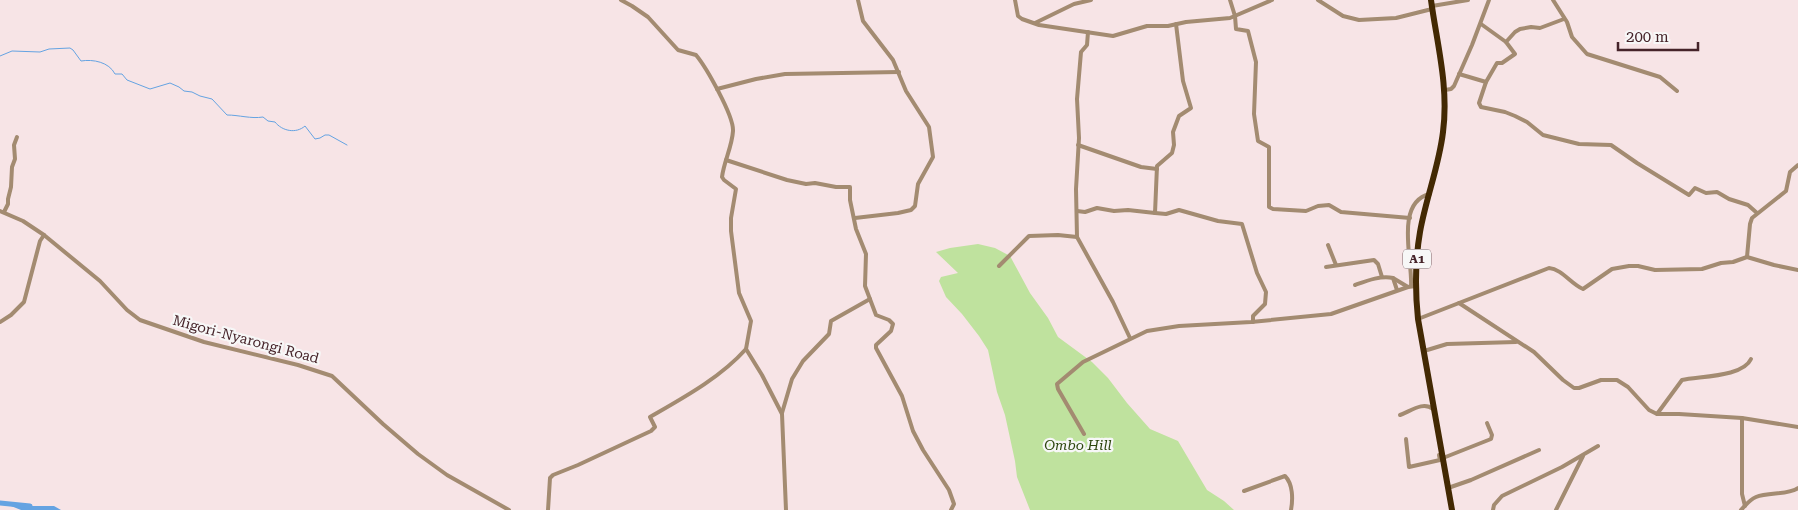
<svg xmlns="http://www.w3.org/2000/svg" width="1798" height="510" font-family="'Roboto Serif',serif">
  <rect width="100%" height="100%" fill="#f7e4e6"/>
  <path fill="#bfe29e" d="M978 244 995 248 1010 256 1030 293 1048 318 1058 337 1092 362 1108 378 1127 403 1150 429 1178 441 1207 490 1224 501 1234 510H1030L1017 477 1015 461 1005 415 997 392 988 350 979 336 962 314 946 297 939 281 941 277 958 273 936 252 950 248Z"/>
  <path fill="#65a3e2" d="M11 506H54L61 510H21Z"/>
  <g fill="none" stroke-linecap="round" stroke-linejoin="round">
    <path stroke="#65a3e2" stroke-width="1" d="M0 56 12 51 40 52 49 49 70 48 73 50 81 61C93 59 109 62 115 74H122L127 80 150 89 170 83 179 87 184 91 192 92 200 96 212 99 227 115C239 115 251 119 263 117L268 121 275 122C282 131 296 134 305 126L315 139 320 138 325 135H329L347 145"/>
    <path stroke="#65a3e2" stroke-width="5" d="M0 503 30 506"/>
    <g stroke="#a38b71" stroke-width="4">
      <path d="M621 0 632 6 648 17 678 50 696 55C706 67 734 116 733 131 732 147 724 161 722 177L724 180 736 189 731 218V231L739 293 751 321 746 349 762 375 782 414 786 510"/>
      <path d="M1015 0 1018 16 1022 19 1039 25 1113 36 1147 26H1168L1186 22 1230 18 1272 0"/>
      <path d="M1230 0 1235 16 1236 29 1248 31 1256 62 1254 114 1258 141 1269 147V207L1273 209 1306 211 1318 206 1329 205 1341 212 1410 218"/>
      <path d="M1318 0 1343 16 1359 20 1396 18 1432 9"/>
      <path d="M1553 0 1567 22 1572 37 1587 54 1660 77 1677 91"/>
      <path d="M1432 6 1468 0"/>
      <path d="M1035 23 1074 4 1091 0"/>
      <path d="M1481 24 1506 42"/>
      <path d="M1459 74 1486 82 1479 103 1481 107 1505 112 1515 116 1527 122 1543 135 1579 144 1611 145 1637 163 1689 195 1695 188 1706 193 1717 192 1729 199 1748 205 1757 213"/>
      <path d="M1486 82 1497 63H1502L1515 54 1506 42 1515 32 1520 29 1531 27 1540 28 1564 19"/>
      <path d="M717 89 756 79 785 74 899 72"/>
      <path d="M1445 90 1451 89 1454 86 1472 45 1489 0"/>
      <path d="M1078 145 1141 167 1157 169"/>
      <path d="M726 160 787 180 806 184 815 183 836 187H850V200L856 229 866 254 865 286 876 315 889 320 893 324 891 331 876 345V348L902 396 913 431 923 450 949 490 954 504 951 510"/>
      <path d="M0 211 23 221 44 235 100 281 127 310 140 320 204 342 298 365 332 376 383 424 418 454 447 475 509 510"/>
      <path d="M1077 211 1085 212 1097 208 1114 211 1128 210 1155 213 1157 166 1172 153 1174 145 1173 132 1179 116 1191 108 1183 81 1176 24"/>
      <path d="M4 212 8 204V199L11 187 12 167 15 159 14 145 17 137"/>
      <path d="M1155 213 1166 214 1179 210 1218 221 1242 224 1257 273 1266 292 1265 304 1253 316V322"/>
      <path d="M855 218 898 213 911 210 915 206 918 184 933 157 929 127 906 91 893 60 863 21 858 0"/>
      <path d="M1077 237 1076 189 1079 138 1077 99 1081 52 1087 45 1088 32"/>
      <path d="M1328 245 1336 265"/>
      <path d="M1747 257 1750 224 1752 218 1786 191 1790 172 1798 165"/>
      <path d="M999 266 1029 236 1058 235 1077 237 1113 302 1130 338"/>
      <path d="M1326 267 1374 260 1378 264 1382 277"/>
      <path d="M1393 278 1408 287"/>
      <path d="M1355 285C1366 281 1381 275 1393 278L1397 290"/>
      <path d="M1411 286C1413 262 1394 202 1430 194"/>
      <path d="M1459 303 1534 352 1563 380 1574 388H1579L1601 380H1617L1628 387 1649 410 1657 414H1679L1742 418 1798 427"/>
      <path d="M1418 319 1549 268C1562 269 1571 284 1583 289L1612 269 1629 266H1638L1655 270 1702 269 1721 263 1733 262 1747 257 1774 265 1798 270"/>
      <path d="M0 322 11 315 24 302 40 241 44 235"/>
      <path d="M1424 351 1447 344 1516 342"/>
      <path d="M782 413 792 379 803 361 829 334 831 321 870 299"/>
      <path d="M1657 414 1682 380C1700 376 1743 377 1751 359"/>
      <path d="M1400 415C1411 411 1423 401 1433 409"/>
      <path d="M1742 418V494L1745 506"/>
      <path d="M1084 434 1058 389 1057 384 1083 362 1147 331 1179 326 1251 322 1331 314 1408 287 1416 286"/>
      <path d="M1406 439 1409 467 1440 460 1439 455"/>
      <path d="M1443 458 1491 439 1492 435 1487 423"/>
      <path d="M1448 488 1471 480 1539 450"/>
      <path d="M1244 491 1285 476C1293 484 1293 499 1291 510"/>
      <path d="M548 510 550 478 553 475 578 465 651 431 655 427 650 417C683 398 720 378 746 349"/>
      <path d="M1493 510 1494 505 1502 496 1562 467 1598 446"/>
      <path d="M1556 510 1583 456"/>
      <path d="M1741 510C1746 505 1749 500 1756 497 1768 492 1789 495 1798 488"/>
    </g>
    <path stroke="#432903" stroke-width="6" d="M1431 0C1437 44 1449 87 1443 132 1439 166 1426 198 1420 232 1415 261 1415 290 1418 319L1452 510"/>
  </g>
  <g text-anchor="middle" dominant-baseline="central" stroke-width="4.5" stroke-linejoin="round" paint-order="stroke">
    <rect fill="#f7f7f7" stroke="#7a6367" stroke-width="1" x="1403" y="249.5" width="28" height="19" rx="4"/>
    <g font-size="12" font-weight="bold" fill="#452329">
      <text x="1417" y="259">A1</text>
    </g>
    <g font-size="14" fill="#452329" stroke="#f7f7f7">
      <text transform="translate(246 339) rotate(15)">Migori-Nyarongi Road</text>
    </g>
    <g font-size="14" font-style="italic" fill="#2d460e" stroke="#f7f7f7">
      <text x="1078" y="445">Ombo Hill</text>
    </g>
  </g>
  <path d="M1618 42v8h80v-8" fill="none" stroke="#452329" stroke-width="2.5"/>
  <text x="1626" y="42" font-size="15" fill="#452329" stroke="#f7f7f7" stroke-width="4" paint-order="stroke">200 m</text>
</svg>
